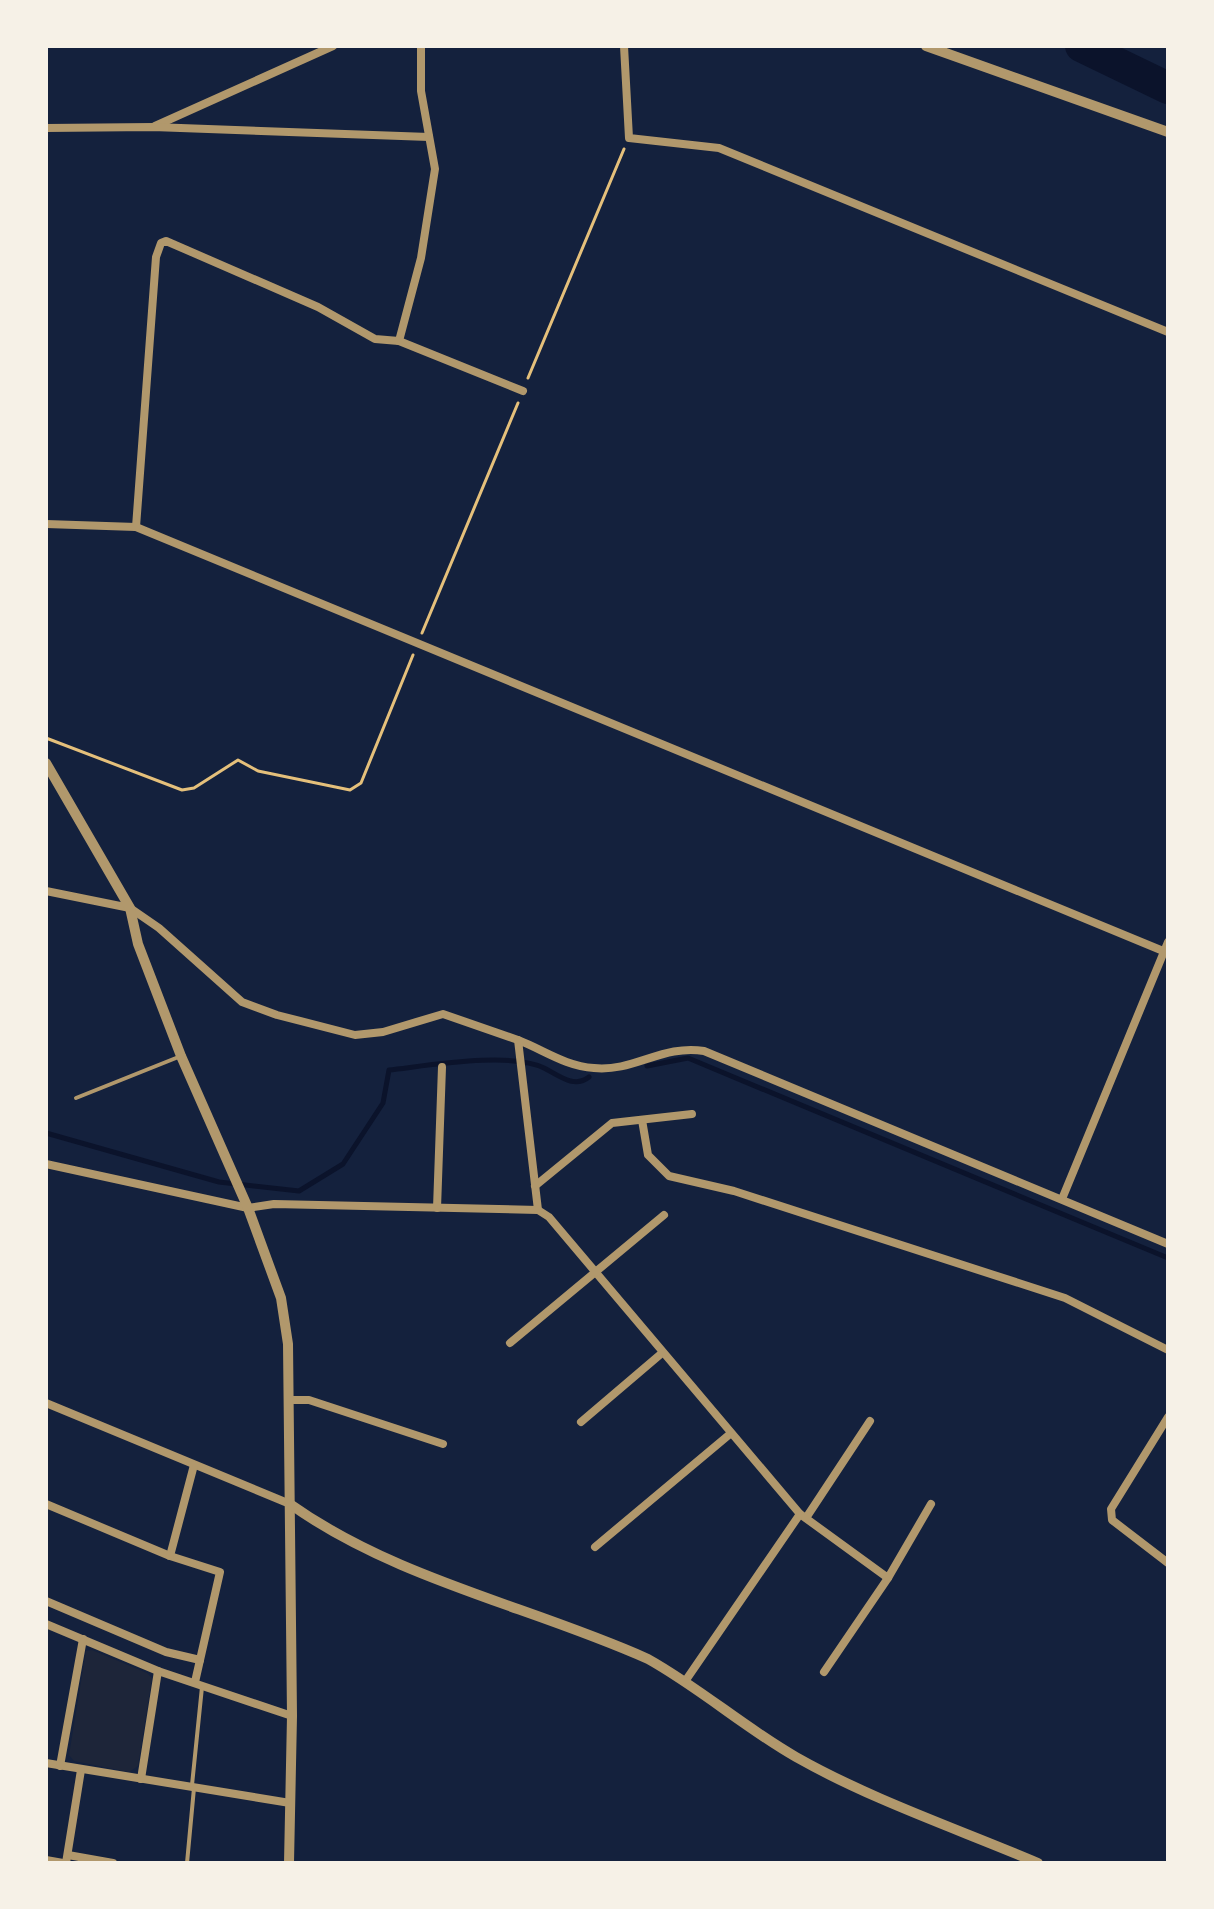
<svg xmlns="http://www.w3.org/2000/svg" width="1214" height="1909" font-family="Arial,sans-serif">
  <rect width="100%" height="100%" fill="#14213d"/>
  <path fill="#1d2539" d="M92 1650 147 1673 152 1678 138 1766 129 1772 74 1761 69 1755 86 1651Z"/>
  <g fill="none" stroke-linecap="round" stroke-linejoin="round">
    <g stroke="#0b132b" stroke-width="5">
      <path d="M647 1066 688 1058 1168 1258"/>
      <path d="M46 1133 219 1182 299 1191 343 1164 383 1103 389 1070C426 1066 511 1051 544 1068 558 1075 574 1089 589 1077"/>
    </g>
    <path stroke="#0b132b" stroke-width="32" d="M1081 46 1168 88"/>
    <g stroke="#e5c07b" stroke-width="3">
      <path d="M528 378 624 149"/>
      <path d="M422 633 518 403"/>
      <path d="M46 738 182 790 194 788 238 760 258 771 350 790 361 783 413 655"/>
    </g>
    <g stroke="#b1986c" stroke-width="4">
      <path d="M76 1098 181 1056"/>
      <path d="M192 1785 202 1687"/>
      <path d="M187 1863 194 1788"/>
    </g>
    <g stroke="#b1986c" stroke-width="8">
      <path d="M624 46 629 138 719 148 1168 332"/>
      <path d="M155 126 333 46"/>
      <path d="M46 128 153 127 429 137"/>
      <path d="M399 341 421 258 435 169 421 91V46"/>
      <path d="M46 524 136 527 1168 953"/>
      <path d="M136 527 156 257 161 243 166 241 318 307 375 339 399 341 523 391"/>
      <path d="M46 891 130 908 159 928 242 1002 277 1015 355 1035 383 1032 443 1014 518 1040"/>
      <path d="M642 1120 648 1155 669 1176 734 1191 1065 1298 1168 1350"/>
      <path d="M46 1164 248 1208 274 1204 538 1210 549 1217 800 1514 686 1680"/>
      <path d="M535 1186 612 1123 692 1114"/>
      <path d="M1062 1199 1168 942"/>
      <path d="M437 1208 442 1067"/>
      <path d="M538 1210 518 1040C544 1050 565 1066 594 1068 634 1072 663 1044 704 1051L1168 1244"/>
      <path d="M510 1343 664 1215"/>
      <path d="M289 1400H309L443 1444"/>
      <path d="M46 1403 290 1504"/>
      <path d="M1168 1417 1111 1509 1112 1520 1168 1563"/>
      <path d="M581 1422 662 1353"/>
      <path d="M46 1504 170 1556 220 1572 195 1682"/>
      <path d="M800 1514 888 1578 931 1504"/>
      <path d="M806 1518 870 1421"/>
      <path d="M595 1547 730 1434"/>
      <path d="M170 1556 194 1465"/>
      <path d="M46 1601 166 1652 200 1660"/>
      <path d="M46 1624 158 1671 292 1716"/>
      <path d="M824 1672 888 1578"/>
      <path d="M46 1763 290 1803"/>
      <path d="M60 1766 83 1639"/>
      <path d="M141 1779 158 1671"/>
      <path d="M68 1855 113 1863"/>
      <path d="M46 1860 63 1863"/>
      <path d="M66 1863 81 1770"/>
    </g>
    <g stroke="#b1986c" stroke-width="10">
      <path d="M926 46 1168 132"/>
      <path d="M46 763 130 908 138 944 181 1056 248 1208 281 1298 288 1344 292 1716 289 1863"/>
      <path d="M290 1504C397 1580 530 1606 648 1659 700 1688 745 1728 796 1757 872 1800 958 1829 1038 1863"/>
    </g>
  </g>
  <rect width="1214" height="1909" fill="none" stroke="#f6f1e7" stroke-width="96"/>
</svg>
